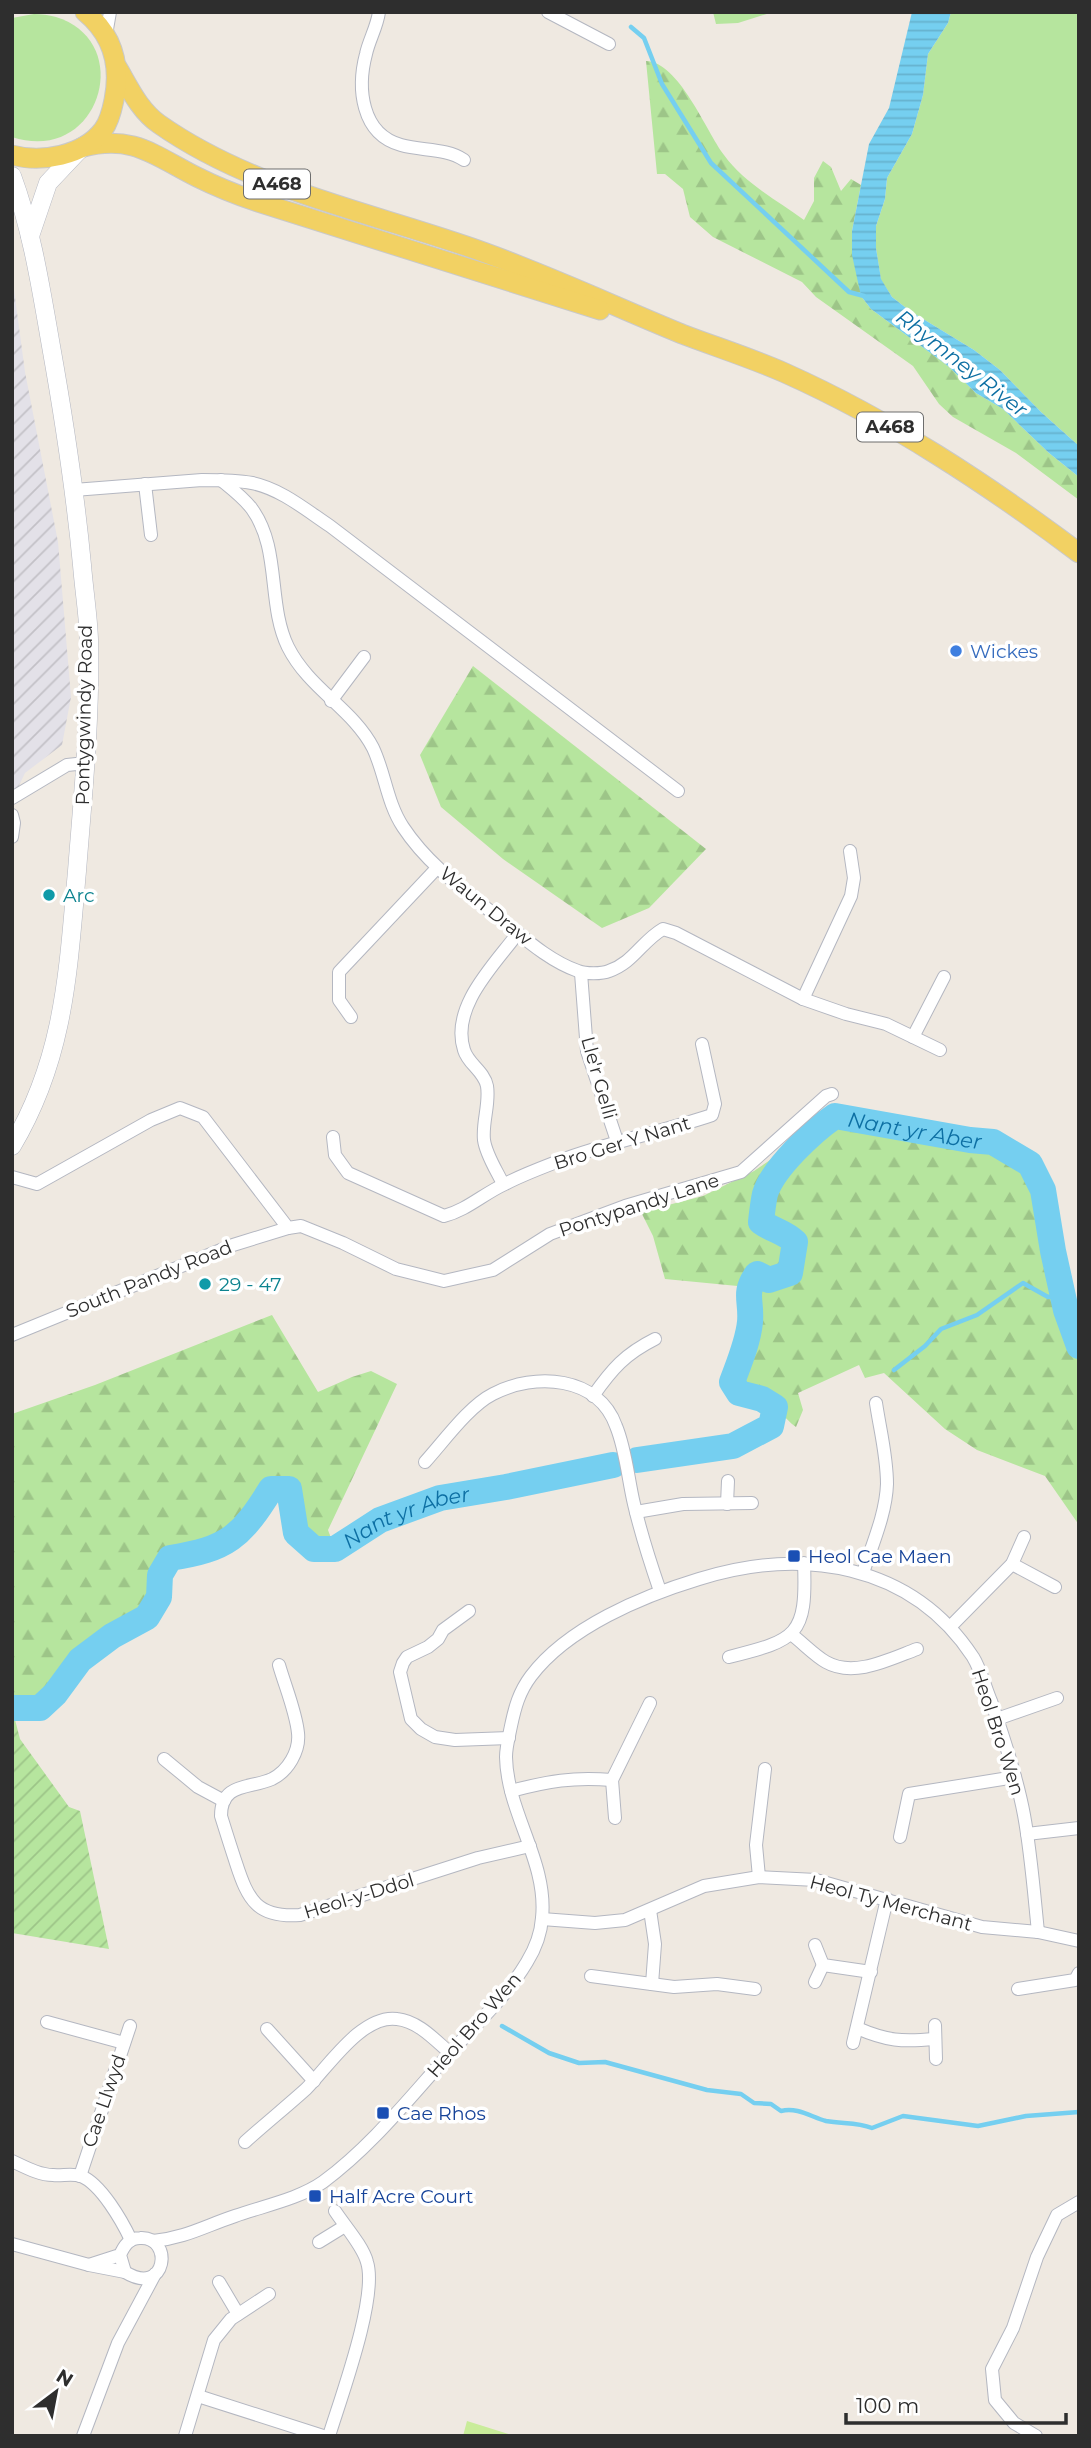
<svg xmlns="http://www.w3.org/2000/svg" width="1091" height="2448" font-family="Montserrat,sans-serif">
  <defs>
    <pattern id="industrial-furrows" width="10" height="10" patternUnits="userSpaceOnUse" patternTransform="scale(1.75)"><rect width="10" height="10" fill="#e3e1e8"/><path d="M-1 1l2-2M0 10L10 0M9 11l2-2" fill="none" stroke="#c3c1c7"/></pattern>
    <pattern id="forest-firs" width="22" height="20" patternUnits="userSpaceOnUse" patternTransform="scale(1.75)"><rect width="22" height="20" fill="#b6e59e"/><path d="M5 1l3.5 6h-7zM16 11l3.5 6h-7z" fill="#9dc588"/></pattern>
    <pattern id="garden-furrows" width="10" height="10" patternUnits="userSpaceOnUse" patternTransform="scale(1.75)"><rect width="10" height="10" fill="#b6e59e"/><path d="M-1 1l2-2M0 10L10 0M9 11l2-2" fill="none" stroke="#9dc588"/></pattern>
    <pattern id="water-rules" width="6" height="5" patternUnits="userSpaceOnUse" patternTransform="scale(1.75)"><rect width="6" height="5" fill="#75cff0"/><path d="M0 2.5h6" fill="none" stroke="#66b2ce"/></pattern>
  </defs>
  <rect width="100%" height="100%" fill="#efe9e1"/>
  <path fill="url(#industrial-furrows)" d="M12 275 25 372 58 542 71 697 62 745 25 773 12 800Z"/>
  <g fill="#b6e59e">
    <path d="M713 12H773L738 23 716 24Z"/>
    <path d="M951 12H1079V446L1041 412 1000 370 974 350 910 311 892 297 881 280 876 248V226L885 199 887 178 912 134 923 95 928 54 948 23Z"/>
    <path d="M34 14C41 14 49 15 56 17 137 42 99 166 12 137V18Z"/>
  </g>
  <g fill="url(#forest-firs)">
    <path d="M646 61C679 62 706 131 724 155 744 183 777 200 804 220L814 201V178L823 161 831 167 841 191 851 179 861 185 852 231 861 296 871 309 948 366 976 393 1003 409 1049 453 1079 477V500L1016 453 953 417 939 404 913 366 816 297 802 282 713 237 690 217 683 189 665 174H657Z"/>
    <path d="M473 666 706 849 649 908 602 928 503 859 441 807 420 755Z"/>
    <path d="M835 1116 970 1140 993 1142 1030 1164 1043 1190 1053 1251 1066 1310 1079 1346V1525L1045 1476 977 1450 945 1429 884 1373 865 1378 859 1365 798 1393 803 1410 796 1427C784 1418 775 1404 761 1399 755 1396 746 1395 739 1393L732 1382 746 1343 750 1322 748 1287 665 1279 653 1236 641 1212 703 1196 754 1171Z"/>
    <path d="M272 1315 318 1392 352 1377 371 1371 397 1384 328 1530 335 1549H314L296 1533 289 1489H271C241 1537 228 1549 170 1558L160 1575 159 1597 147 1617 112 1636 80 1660 55 1694 40 1707 12 1708V1414L95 1385Z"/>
  </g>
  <path fill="url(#garden-furrows)" d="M12 1708 20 1739 69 1807 80 1811 109 1949 12 1933Z"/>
  <path fill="#c9ec9a" d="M467 2421 515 2436H463Z"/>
  <path fill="url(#water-rules)" d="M912 12H951L948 23 928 54 923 95 912 134 887 178 885 199 876 226V248L881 279 892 297 910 311 974 350 1000 370 1041 412 1079 446V477L1049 453 1003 409 976 393 948 366 871 309 861 296 852 255V231L869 144 889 108Z"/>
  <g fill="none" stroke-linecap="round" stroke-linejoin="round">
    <g stroke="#75cff0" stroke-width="4.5">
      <path d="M631 27 644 38 662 84 711 163 849 292 864 296"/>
      <path d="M894 1370 925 1346 941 1329 977 1315 1023 1283 1048 1297 1063 1295"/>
      <path d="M502 2026 549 2053 579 2063 605 2062 707 2090 741 2094 754 2103 771 2104 781 2111C798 2107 811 2117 826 2121 843 2124 857 2122 872 2128L903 2116 978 2126 1026 2116 1079 2112"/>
    </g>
    <g stroke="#75cff0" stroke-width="26">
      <path id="s1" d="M637 1460 733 1446 771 1426 775 1407 762 1399 739 1393 732 1382C739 1363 748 1342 750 1322 752 1300 743 1294 757 1274L769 1280 790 1273 795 1242C785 1232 772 1230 761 1222 762 1213 763 1203 765 1194 773 1168 813 1131 835 1116L970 1140 993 1142 1030 1164 1043 1190 1053 1251 1066 1310 1079 1346"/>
      <path id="s2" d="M12 1708H40L55 1694 80 1660 112 1636 147 1617 159 1597 160 1575 170 1558C228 1549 241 1537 271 1489H289L296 1533 314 1549H335L380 1520 440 1498 506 1487 613 1465"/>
    </g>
    <defs>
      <g id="minor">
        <path d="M379 12C377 27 369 40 366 54 357 88 361 134 401 145 422 151 446 148 464 160"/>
        <path d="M548 12 609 44"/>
        <path d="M106 35 110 12"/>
        <path d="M221 480C232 489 244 498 252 509 281 549 267 604 288 647 309 689 353 709 373 748 385 773 387 803 403 827 428 865 464 890 499 918 523 937 549 961 578 971 585 974 602 974 609 971 633 963 642 941 663 929L676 933 803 999 846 1014 886 1024 940 1050"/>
        <path d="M145 484 151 535"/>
        <path d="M74 490 202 480C218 480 236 480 252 483 281 489 306 510 330 526L678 791"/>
        <path d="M331 701 364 657"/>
        <path d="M12 798 67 765 86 763"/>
        <path d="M12 815 14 823 12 837"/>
        <path d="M581 973 587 1051 617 1141"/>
        <path d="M803 999 851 896 854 878 850 851"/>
        <path d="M351 1017 339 1000V972L437 868"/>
        <path d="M913 1037 944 977"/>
        <path d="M333 1137 335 1155 348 1173 444 1216C467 1210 483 1194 505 1184 522 1175 541 1168 559 1161 609 1142 662 1132 712 1115L715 1104 702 1044"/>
        <path d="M12 1177 37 1184 151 1120 180 1108 203 1117 288 1228 301 1226 343 1243 396 1269 444 1281 493 1270 550 1234 625 1206 741 1172 826 1096 832 1094"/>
        <path d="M503 1184C497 1171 486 1155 484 1140 482 1122 490 1104 487 1086 484 1071 468 1064 464 1050 450 1007 495 964 518 933"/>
        <path d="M12 1335 233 1245 288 1228"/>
        <path d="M593 1396C612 1369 625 1354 655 1339"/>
        <path d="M425 1462C444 1441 469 1406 493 1394 535 1372 598 1376 616 1426 626 1450 628 1479 634 1504 641 1534 650 1562 660 1591"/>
        <path d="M727 1504 728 1481"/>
        <path d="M636 1512 683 1504 752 1503"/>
        <path d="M1012 1564 1055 1587"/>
        <path d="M863 1573C872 1545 886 1514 887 1484 887 1456 880 1430 876 1403"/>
        <path d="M469 1611 443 1630 438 1639 428 1647 407 1657 403 1663 400 1672 411 1719 421 1729 435 1737 455 1740 509 1738"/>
        <path d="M950 1627 1012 1564 1024 1537"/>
        <path d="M791 1634C803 1643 814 1655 826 1662 854 1678 890 1659 917 1649"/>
        <path d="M729 1657C797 1640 807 1636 804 1563"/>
        <path d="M279 1665C285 1686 296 1712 298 1733 300 1751 288 1771 272 1779 250 1789 221 1782 221 1816 226 1832 231 1848 236 1863 248 1900 257 1918 300 1915L478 1858 530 1846"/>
        <path d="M997 1719 1057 1698"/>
        <path d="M164 1759 198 1787 224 1801"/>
        <path d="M511 1791C549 1781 572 1777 612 1780"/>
        <path d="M615 1818 612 1780 650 1703"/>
        <path d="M1027 1834 1079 1828"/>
        <path d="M900 1837 909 1794 1015 1777"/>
        <path d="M759 1877 756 1845 765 1769"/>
        <path d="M650 1910 655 1944 652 1984"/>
        <path d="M542 1919 595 1923 625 1920 704 1886 759 1877 816 1880 982 1927 1038 1932 1079 1941"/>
        <path d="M815 1945 823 1965 871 1972"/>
        <path d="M591 1976 674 1987 717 1984 755 1989"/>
        <path d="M815 1982 823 1965"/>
        <path d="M1018 1989 1075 1980 1079 1973"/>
        <path d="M47 2022 124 2043"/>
        <path d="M935 2025 936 2059"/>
        <path d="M857 2028C887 2041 902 2042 934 2039"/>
        <path d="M267 2029 314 2081"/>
        <path d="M853 2043 887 1899"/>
        <path d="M245 2142C265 2124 286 2107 306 2089 328 2067 362 2014 397 2019 418 2021 435 2040 450 2053"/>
        <path d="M12 2161C25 2167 39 2175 53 2175 62 2176 72 2173 81 2176 101 2184 122 2221 131 2240"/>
        <path d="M80 2176 130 2026"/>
        <path d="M153 2241C185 2238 205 2226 235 2216 263 2206 299 2199 323 2182 372 2146 410 2097 450 2053 476 2024 507 1996 527 1962 535 1949 541 1933 542 1918 548 1862 507 1813 506 1757 506 1747 509 1736 511 1726 515 1707 519 1692 531 1676 568 1627 643 1596 699 1579 801 1547 911 1563 973 1657 981 1670 985 1687 991 1701 1004 1738 1017 1777 1024 1815 1031 1853 1034 1893 1038 1932"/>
        <path d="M319 2242 345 2226"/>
        <path d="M12 2244 89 2265 125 2272"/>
        <path d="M89 2265 120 2255C124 2246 129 2238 140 2238 174 2236 167 2298 125 2272L120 2255"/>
        <path d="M219 2282 238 2314"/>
        <path d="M198 2396 323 2436"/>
        <path d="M83 2436 118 2343 155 2274"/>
        <path d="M185 2436 214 2340 231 2319 269 2294"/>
        <path d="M329 2436C341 2397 378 2297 367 2262 363 2246 344 2225 335 2211"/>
        <path d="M1036 2436 1014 2423 995 2400 992 2369 1013 2328 1037 2257 1057 2215 1079 2202"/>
      </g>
      <g id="secondary">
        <path d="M12 176C32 230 41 289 51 346 64 419 75 491 82 565 84 590 88 614 89 639 91 716 83 794 77 871 68 971 65 1057 12 1146"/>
        <path d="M30 236 48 183 81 148"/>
      </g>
      <g id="primary">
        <path d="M117 67C129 87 139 110 159 124 250 188 365 211 469 247 542 272 611 305 682 334 716 347 751 358 785 373 890 420 987 484 1079 553"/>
        <path d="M83 147C133 134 155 156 197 177 217 187 237 195 258 202L600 310"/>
        <path d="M12 155C41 163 83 156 103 130 109 122 112 110 114 100 121 65 113 35 85 12"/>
      </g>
    </defs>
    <use href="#minor" stroke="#b4b7c1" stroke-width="14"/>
    <use href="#secondary" stroke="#b4b7c1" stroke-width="19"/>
    <use href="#primary" stroke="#c9c9c9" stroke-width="21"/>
    <use href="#minor" stroke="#fff" stroke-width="12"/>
    <use href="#secondary" stroke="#fff" stroke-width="18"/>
    <use href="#primary" stroke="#f2d163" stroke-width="19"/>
  </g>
  <circle fill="#3f7fe0" stroke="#fff" stroke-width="2.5" cx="956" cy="651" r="7"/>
  <g fill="#0f9aa8" stroke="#fff" stroke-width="2.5">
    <circle cx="49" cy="895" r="7"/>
    <circle cx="205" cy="1284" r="7"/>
  </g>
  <g fill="#1a4fb4" stroke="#fff" stroke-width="2.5">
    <rect x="787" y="1549" width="14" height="14" rx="3.5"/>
    <rect x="376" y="2106" width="14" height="14" rx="3.5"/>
    <rect x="308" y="2189" width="14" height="14" rx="3.5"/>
  </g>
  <g text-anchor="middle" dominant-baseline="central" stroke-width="7" stroke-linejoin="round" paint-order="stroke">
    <g fill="#fff" stroke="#6d6d6d" stroke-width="2">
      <rect x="244" y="169.5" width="66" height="29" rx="5"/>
      <rect x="857" y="412.5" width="66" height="29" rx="5"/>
    </g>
    <g font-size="18" font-weight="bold" fill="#2e2e2e">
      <text x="277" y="184">A468</text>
      <text x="890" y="427">A468</text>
    </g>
    <g font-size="19" fill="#366cbe" stroke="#fff" text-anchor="start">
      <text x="970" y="651">Wickes</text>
    </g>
    <g font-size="19" fill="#2e2e2e" stroke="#fff">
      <text transform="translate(84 715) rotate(-89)">Pontygwindy Road</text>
      <text transform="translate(486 906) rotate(39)">Waun Draw</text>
      <text transform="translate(599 1078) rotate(74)">Lle'r Gelli</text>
      <text transform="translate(622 1143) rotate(-17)">Bro Ger Y Nant</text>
      <text transform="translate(639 1205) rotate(-18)">Pontypandy Lane</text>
      <text transform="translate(149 1279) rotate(-22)">South Pandy Road</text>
      <text transform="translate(998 1732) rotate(72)">Heol Bro Wen</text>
      <text transform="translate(359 1896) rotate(-17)">Heol-y-Ddol</text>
      <text transform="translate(891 1903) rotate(15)">Heol Ty Merchant</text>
      <text transform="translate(474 2025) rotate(-49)">Heol Bro Wen</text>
      <text transform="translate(104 2101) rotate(-71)">Cae Llwyd</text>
    </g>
    <g font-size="19" fill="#0d838f" stroke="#fff" text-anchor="start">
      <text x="63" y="895">Arc</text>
      <text x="219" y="1284">29 - 47</text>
    </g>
    <g font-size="19" fill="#164399" stroke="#fff" text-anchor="start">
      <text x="808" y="1556">Heol Cae Maen</text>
      <text x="397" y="2113">Cae Rhos</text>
      <text x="329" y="2196">Half Acre Court</text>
    </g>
    <g font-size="21" font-style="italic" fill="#0d6fa3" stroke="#fff">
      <text transform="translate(962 363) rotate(38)">Rhymney River</text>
      <text stroke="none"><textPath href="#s1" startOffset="646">Nant yr Aber</textPath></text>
      <text stroke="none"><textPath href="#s2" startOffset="551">Nant yr Aber</textPath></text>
    </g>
  </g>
  <rect width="1091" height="2448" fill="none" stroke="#2e2e2e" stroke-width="28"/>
  <g transform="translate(56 2392) rotate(32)" stroke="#ffffff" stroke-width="5" paint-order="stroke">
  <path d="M0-5L12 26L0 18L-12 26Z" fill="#2e2e2e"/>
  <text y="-10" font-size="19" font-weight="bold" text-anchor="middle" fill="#2e2e2e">N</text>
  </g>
  <path d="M846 2413v10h220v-10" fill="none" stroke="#2e2e2e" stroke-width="3.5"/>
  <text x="856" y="2413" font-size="21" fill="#2e2e2e" stroke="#ffffff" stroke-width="5" paint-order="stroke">100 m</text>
</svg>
